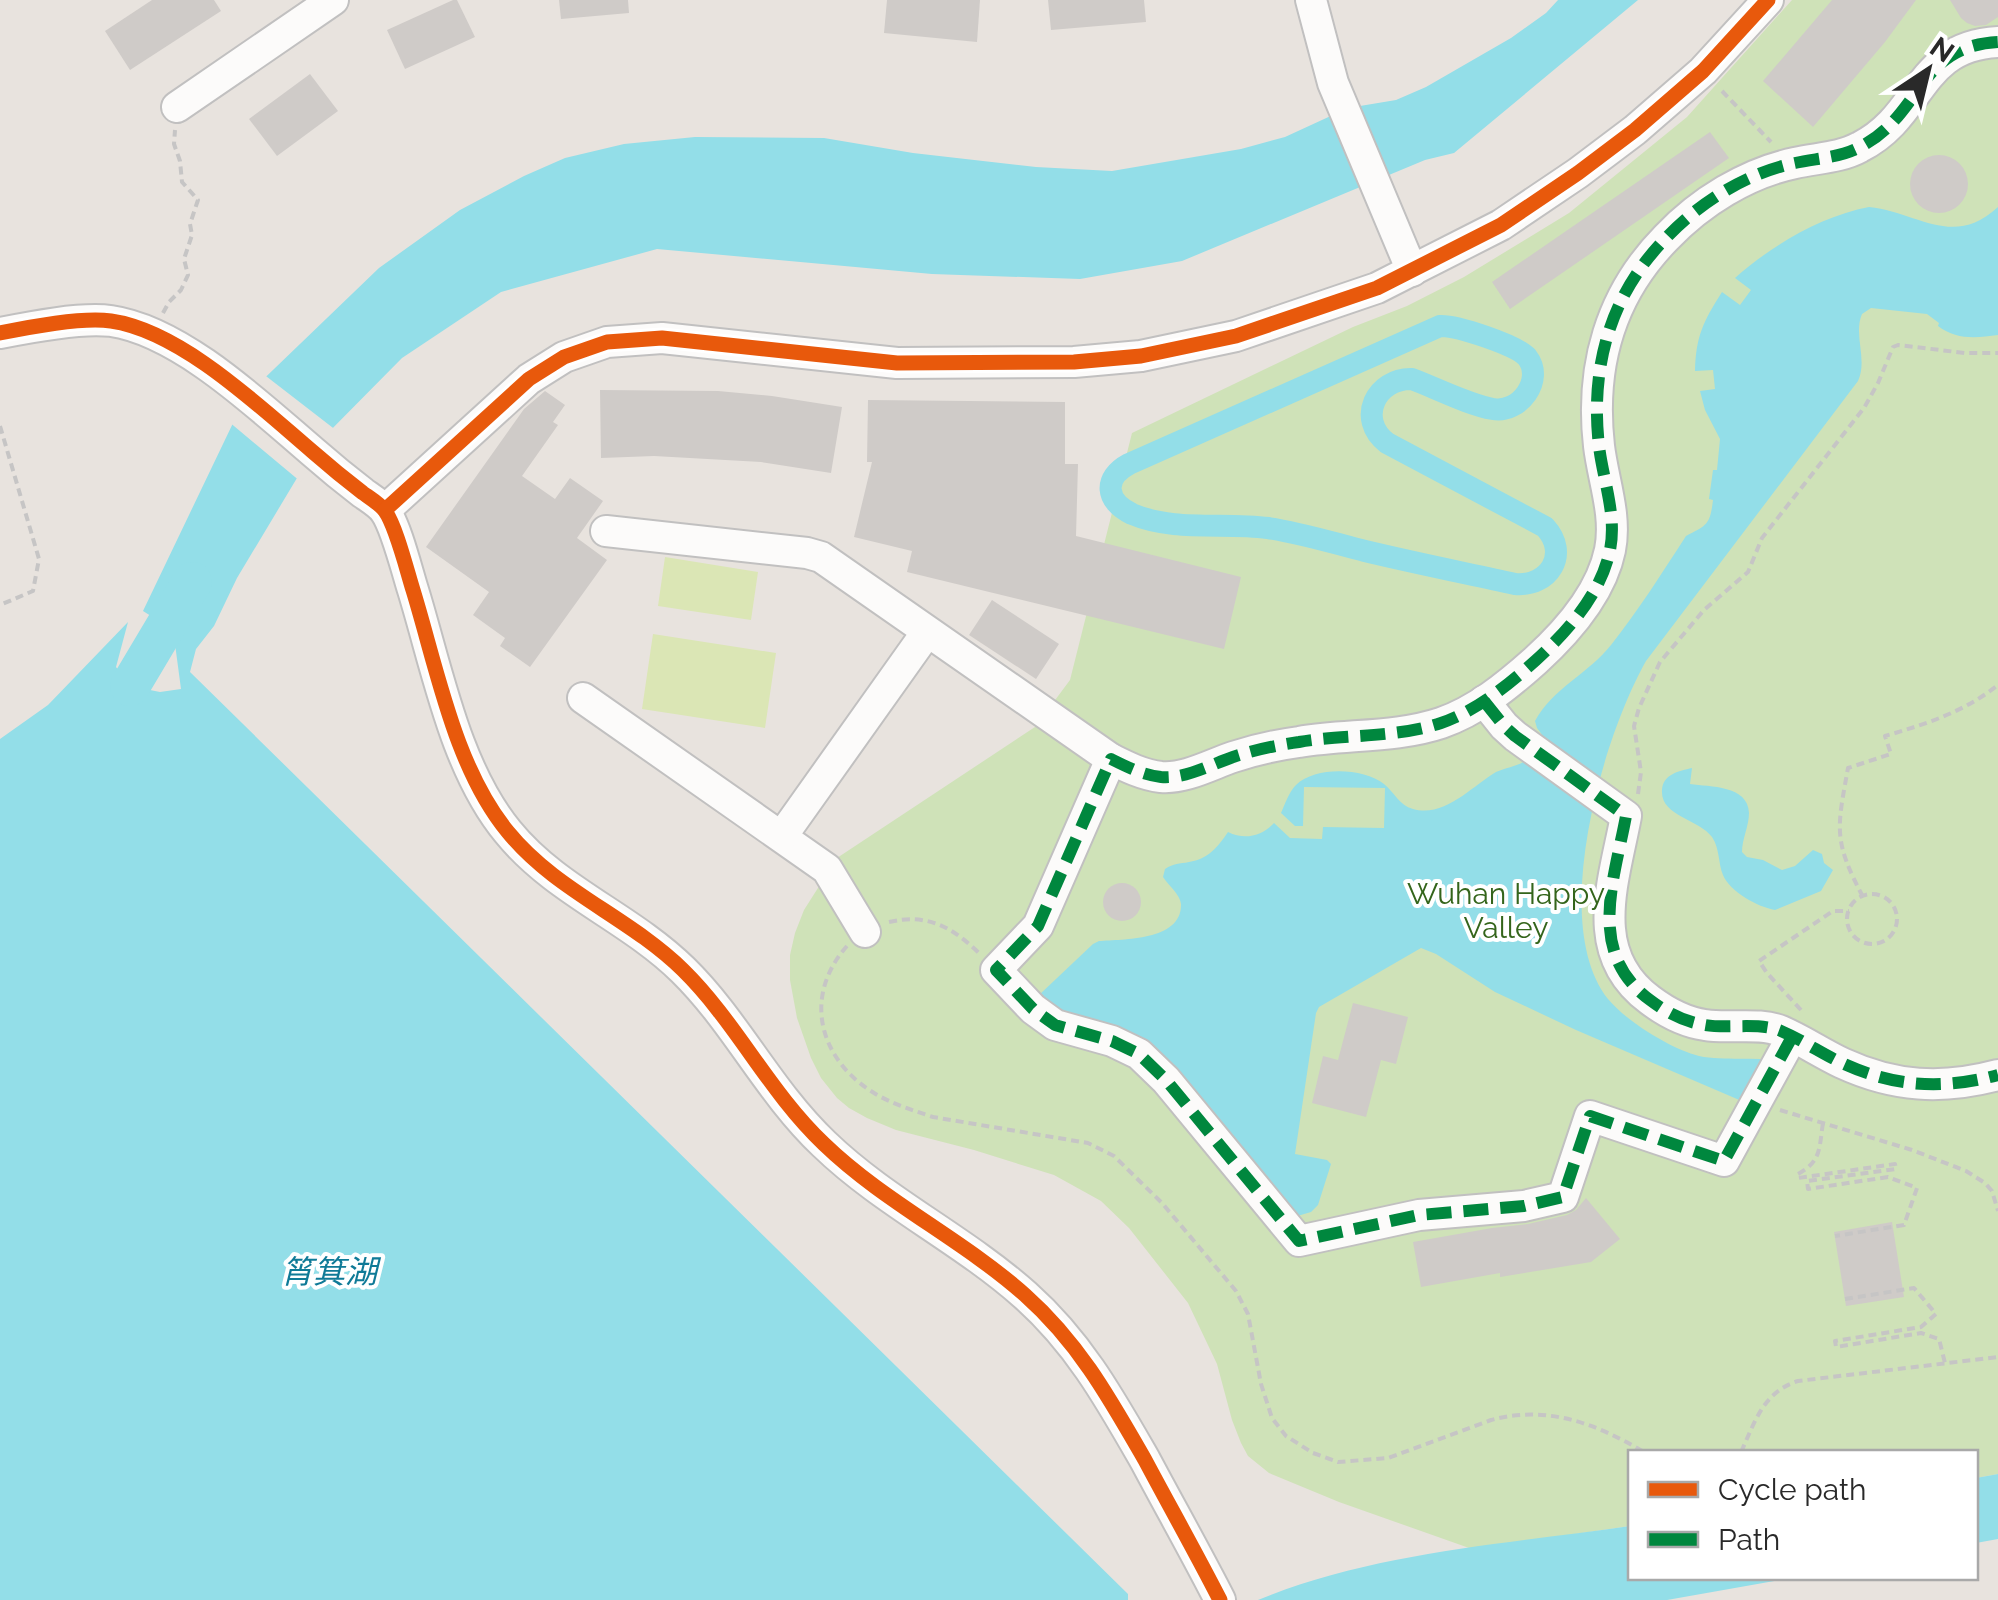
<svg xmlns="http://www.w3.org/2000/svg" width="1998" height="1600" font-family="Raleway,'Noto Sans SC',sans-serif">
  <rect width="100%" height="100%" fill="#e8e3de"/>
  <path fill="#cfe2b8" d="M1792 0H1998V1474L1976 1478V1452H1630V1526L1472 1549 1339 1502 1269 1473 1248 1456 1241 1443 1232 1420 1217 1364 1188 1303 1129 1228 1101 1201 1054 1175 974 1150 896 1130 867 1118 849 1108 837 1098 821 1078 811 1058 797 1018 790 980V955L795 933 804 910 837 858 1035 727 1070 680 1132 433 1353 327 1407 306 1464 277 1569 213 1687 117Z"/>
  <g fill="#dbe6b5">
    <path d="M665 557 758 572 751 620 658 606Z"/>
    <path d="M653 634 776 653 765 728 642 709Z"/>
  </g>
  <g fill="#93dee8">
    <path d="M1558 0H1638L1454 153 1425 160 1182 261 1080 279 932 274 657 249 501 292 402 358 318 443 237 578 214 626 196 649 190 672 1128 1594V1600H0V739L48 705 128 622 116 667 130 686 160 692 181 689 175 644 178 633 143 611 246 396 379 268 460 210 524 176 565 158 624 144 695 137 824 138 913 153 1036 167 1112 171 1241 149 1285 137 1348 108 1396 100 1426 87 1511 38 1546 13Z"/>
    <path d="M1869 207C1918 212 1953 249 1998 207V335C1976 338 1956 340 1938 326L1939 323 1927 314 1871 308 1862 314C1853 335 1868 359 1858 381L1646 661C1603 737 1548 923 1608 999 1626 1021 1671 1049 1699 1056 1718 1060 1740 1058 1760 1059L1767 1062 1744 1102 1576 1030 1495 992 1436 954 1421 948 1319 1007 1316 1013 1295 1154 1327 1160 1331 1164 1318 1205 1311 1212 1294 1217 1171 1072 1065 1018 1038 996 1093 944 1099 941C1123 939 1182 941 1181 904 1180 894 1168 885 1163 877L1165 869C1174 863 1179 864 1189 862 1208 859 1218 847 1228 832 1244 840 1261 837 1274 823L1290 838 1322 839 1323 827 1384 828 1385 788 1304 787 1303 826H1295L1281 813C1285 804 1289 792 1296 785 1316 766 1363 768 1384 784 1395 793 1399 805 1413 809 1445 818 1472 786 1496 772 1505 768 1518 766 1525 761 1532 755 1538 743 1543 736L1537 728 1535 721C1552 689 1589 673 1611 645 1638 611 1662 573 1686 536 1707 525 1710 525 1713 500L1709 499 1713 470H1717L1720 439 1705 410 1700 391 1715 389 1713 370 1695 371C1696 336 1703 322 1722 292L1740 305 1751 290 1735 278C1771 246 1821 216 1869 207Z"/>
    <path d="M1692 768 1690 784C1710 787 1748 785 1749 813 1749 826 1742 839 1742 852L1747 857 1763 860 1782 870 1795 866 1813 850 1822 854 1824 863 1833 870 1821 891 1775 910C1758 907 1730 892 1723 875 1718 863 1720 849 1712 837 1699 819 1660 816 1662 790 1663 774 1679 771 1692 768Z"/>
    <path d="M1998 1474V1539L1976 1543V1478Z"/>
    <path d="M1630 1526V1578H1791L1667 1600H1258C1374 1552 1507 1544 1630 1526Z"/>
  </g>
  <path fill="#e8e3de" d="M262 373 337 431 322 446 301 482 228 421 242 394Z"/>
  <g fill="none" stroke-linecap="round" stroke-linejoin="round">
    <path stroke="#93dee8" stroke-width="22" d="M1440 326C1456 325 1516 345 1527 357 1545 380 1519 414 1493 409 1469 405 1436 388 1412 379 1376 378 1356 419 1387 443L1545 527C1570 554 1549 587 1515 584 1465 573 1415 563 1365 551 1333 543 1302 533 1268 528 1224 522 1174 532 1132 514 1105 501 1103 478 1129 464Z"/>
    <path stroke="#93dee8" stroke-width="40" d="M130 686 192 582"/>
  </g>
  <g fill="#cfcbc8">
    <path d="M152 0H214L221 11 130 70 105 31Z"/>
    <path d="M453 0H457L475 37 405 69 387 30Z"/>
    <path d="M559 0H628L629 13 561 19Z"/>
    <path d="M887 0H980L977 42 884 33Z"/>
    <path d="M1048 0H1144L1146 22 1051 30Z"/>
    <path d="M1832 0H1916L1885 42 1813 127 1763 81Z"/>
    <path d="M1950 0H1998V17L1986 25 1975 26 1967 23 1961 18Z"/>
    <path d="M310 74 338 111 277 156 249 119Z"/>
    <path d="M1710 132 1729 158 1510 309 1492 282Z"/>
    <circle cx="1939" cy="184" r="29"/>
    <path d="M600 390 718 391 772 396 842 407 831 473 761 462 654 456 601 458Z"/>
    <path d="M545 391 565 405 553 422 558 425 522 476 555 499 570 478 603 501 577 538 607 560 530 667 500 646 505 638 473 615 489 592 426 547 524 409Z"/>
    <path d="M868 400 1065 402V464H1078L1076 536 1241 577 1224 649 907 572 912 551 854 537 872 462H867Z"/>
    <path d="M992 600 1059 644 1036 679 969 635Z"/>
    <circle cx="1122" cy="902" r="19"/>
    <path d="M1353 1003 1408 1017 1396 1064 1381 1060 1366 1117 1312 1103 1323 1056 1338 1060Z"/>
    <path d="M1586 1198 1620 1239 1591 1262 1500 1277V1273L1421 1287 1413 1242 1492 1228 1528 1224 1567 1215 1576 1210Z"/>
    <path d="M1892 1222 1904 1297 1846 1306 1834 1232Z"/>
  </g>
  <g fill="none" stroke-linecap="round" stroke-linejoin="round">
    <defs>
      <g id="minor">
        <path d="M1311 0 1333 83 1412 271"/>
        <path d="M177 107 333 0"/>
        <path d="M0 333C30 327 81 317 111 321 181 331 260 407 313 452 329 466 346 480 363 493 370 498 380 504 385 511 396 526 407 571 413 590 437 668 455 768 508 832 556 891 629 917 683 970 736 1022 769 1092 824 1144 884 1202 962 1239 1025 1295 1079 1343 1110 1399 1145 1460 1170 1507 1196 1553 1220 1600"/>
        <path d="M385 510 529 379 564 357 607 342 662 338 897 363 1074 362 1141 356 1236 336 1377 288 1501 225 1578 173 1635 130 1703 71 1768 0"/>
        <path d="M606 531 807 553 821 557 1111 759"/>
        <path d="M583 698 827 869 865 932"/>
        <path d="M1484 701 1504 726 1515 736 1626 816C1614 881 1586 953 1650 1000 1666 1012 1684 1022 1705 1025 1728 1029 1760 1022 1781 1031 1802 1040 1821 1053 1842 1063 1894 1087 1942 1090 1998 1075"/>
        <path d="M782 836 927 632"/>
        <path d="M1792 1037 1724 1161 1590 1116 1563 1197 1524 1206 1419 1215 1299 1241 1166 1080 1139 1054 1112 1041 1055 1025 1033 1009 996 970 1038 926 1111 759C1127 767 1143 775 1161 777 1185 779 1210 765 1233 757 1254 750 1277 745 1299 742 1346 734 1396 738 1441 723 1476 711 1507 686 1535 661 1567 632 1601 594 1610 550 1617 515 1603 480 1599 446 1590 367 1610 295 1666 238 1700 202 1747 173 1795 163 1817 158 1840 158 1860 147 1923 115 1917 46 1998 42"/>
      </g>
    </defs>
    <use href="#minor" stroke="#c1c0c0" stroke-width="34"/>
    <g stroke="#c6c5c5" stroke-width="4" stroke-dasharray="8 5" stroke-linecap="butt">
      <path d="M1722 91 1771 142"/>
      <path d="M163 313 169 302 181 290 188 275 184 259 192 235 190 224 198 200 182 182 180 161 174 144 175 130"/>
      <path d="M0 426 39 559 33 591 0 605"/>
      <path d="M1638 794 1641 772 1634 726 1639 708 1660 662 1704 610 1748 572 1762 538 1864 408 1878 383 1893 347 1898 345 1965 353H1998"/>
      <circle cx="1872" cy="919" r="25"/>
      <path d="M1863 897C1833 840 1837 829 1848 768L1891 754 1885 736C1926 724 1964 712 1998 685"/>
      <path d="M889 922C927 913 952 927 979 953"/>
      <path d="M847 946C800 999 821 1065 881 1097 898 1106 915 1111 933 1117L1088 1143 1114 1156 1162 1203 1236 1291 1248 1314 1261 1384 1272 1418 1286 1436 1313 1453 1338 1462 1388 1458 1491 1420C1547 1405 1595 1423 1644 1452"/>
      <path d="M1801 1010 1767 973 1759 961 1833 911H1849"/>
      <path d="M1780 1110 1912 1150 1966 1171 1985 1183 1992 1191 1998 1211"/>
      <path d="M1823 1123C1819 1147 1822 1161 1798 1174V1178L1895 1164 1896 1169 1807 1181 1808 1189 1888 1177 1917 1188 1904 1225 1835 1236"/>
      <path d="M1845 1299 1914 1288 1936 1314 1921 1327 1835 1341 1836 1347 1921 1333 1939 1339 1945 1363"/>
      <path d="M1741 1452C1755 1422 1763 1392 1798 1381L1998 1357"/>
    </g>
    <use href="#minor" stroke="#fcfbfa" stroke-width="30"/>
    <g stroke="#00873e" stroke-width="12" stroke-dasharray="25 12" stroke-linecap="butt">
      <path d="M1484 701 1504 726 1515 736 1626 816C1614 881 1586 953 1650 1000 1666 1012 1684 1022 1705 1025 1728 1029 1760 1022 1781 1031 1802 1040 1821 1053 1842 1063 1894 1087 1942 1090 1998 1075"/>
      <path d="M1792 1037 1724 1161 1590 1116 1563 1197 1524 1206 1419 1215 1299 1241 1166 1080 1139 1054 1112 1041 1055 1025 1033 1009 996 970 1038 926 1111 759C1127 767 1143 775 1161 777 1185 779 1210 765 1233 757 1254 750 1277 745 1299 742 1346 734 1396 738 1441 723 1476 711 1507 686 1535 661 1567 632 1601 594 1610 550 1617 515 1603 480 1599 446 1590 367 1610 295 1666 238 1700 202 1747 173 1795 163 1817 158 1840 158 1860 147 1923 115 1917 46 1998 42"/>
    </g>
    <defs>
      <g id="cycleway">
        <path d="M0 333C30 327 81 317 111 321 181 331 260 407 313 452 329 466 346 480 363 493 370 498 380 504 385 511 396 526 407 571 413 590 437 668 455 768 508 832 556 891 629 917 683 970 736 1022 769 1092 824 1144 884 1202 962 1239 1025 1295 1079 1343 1110 1399 1145 1460 1170 1507 1196 1553 1220 1600"/>
        <path d="M385 510 529 379 564 357 607 342 662 338 897 363 1074 362 1141 356 1236 336 1377 288 1501 225 1578 173 1635 130 1703 71 1768 0"/>
      </g>
    </defs>
    <use href="#cycleway" stroke="#fff" stroke-width="21"/>
    <use href="#cycleway" stroke="#e8590c" stroke-width="15"/>
  </g>
  <g text-anchor="middle" dominant-baseline="central" stroke-width="8" stroke-linejoin="round" paint-order="stroke">
    <g font-size="30" fill="#34651b" stroke="#fff">
      <text x="1506" y="893">Wuhan Happy<tspan x="1506" dy="34">Valley</tspan></text>
    </g>
    <g font-size="32" font-style="italic" fill="#0f7a97" stroke="#fff">
      <text x="329" y="1271">筲箕湖</text>
    </g>
  </g>
  <rect x="1628" y="1450" width="350" height="130" fill="#ffffff" stroke="#a9a9a9" stroke-width="2.5"/>
  <rect x="1648" y="1482" width="50" height="15" fill="#e8590c" stroke="#a9a9a9" stroke-width="2.5"/>
  <text x="1718" y="1500" font-size="30" fill="#292929">Cycle path</text>
  <rect x="1648" y="1532" width="50" height="15" fill="#00873e" stroke="#a9a9a9" stroke-width="2.5"/>
  <text x="1718" y="1550" font-size="30" fill="#292929">Path</text>
  <g transform="translate(1928 70) rotate(35)" stroke="#ffffff" stroke-width="8" paint-order="stroke">
  <path d="M0-8L18 38L0 25L-18 38Z" fill="#292929"/>
  <text y="-15" font-size="28" font-weight="bold" text-anchor="middle" fill="#292929">N</text>
  </g>
</svg>
